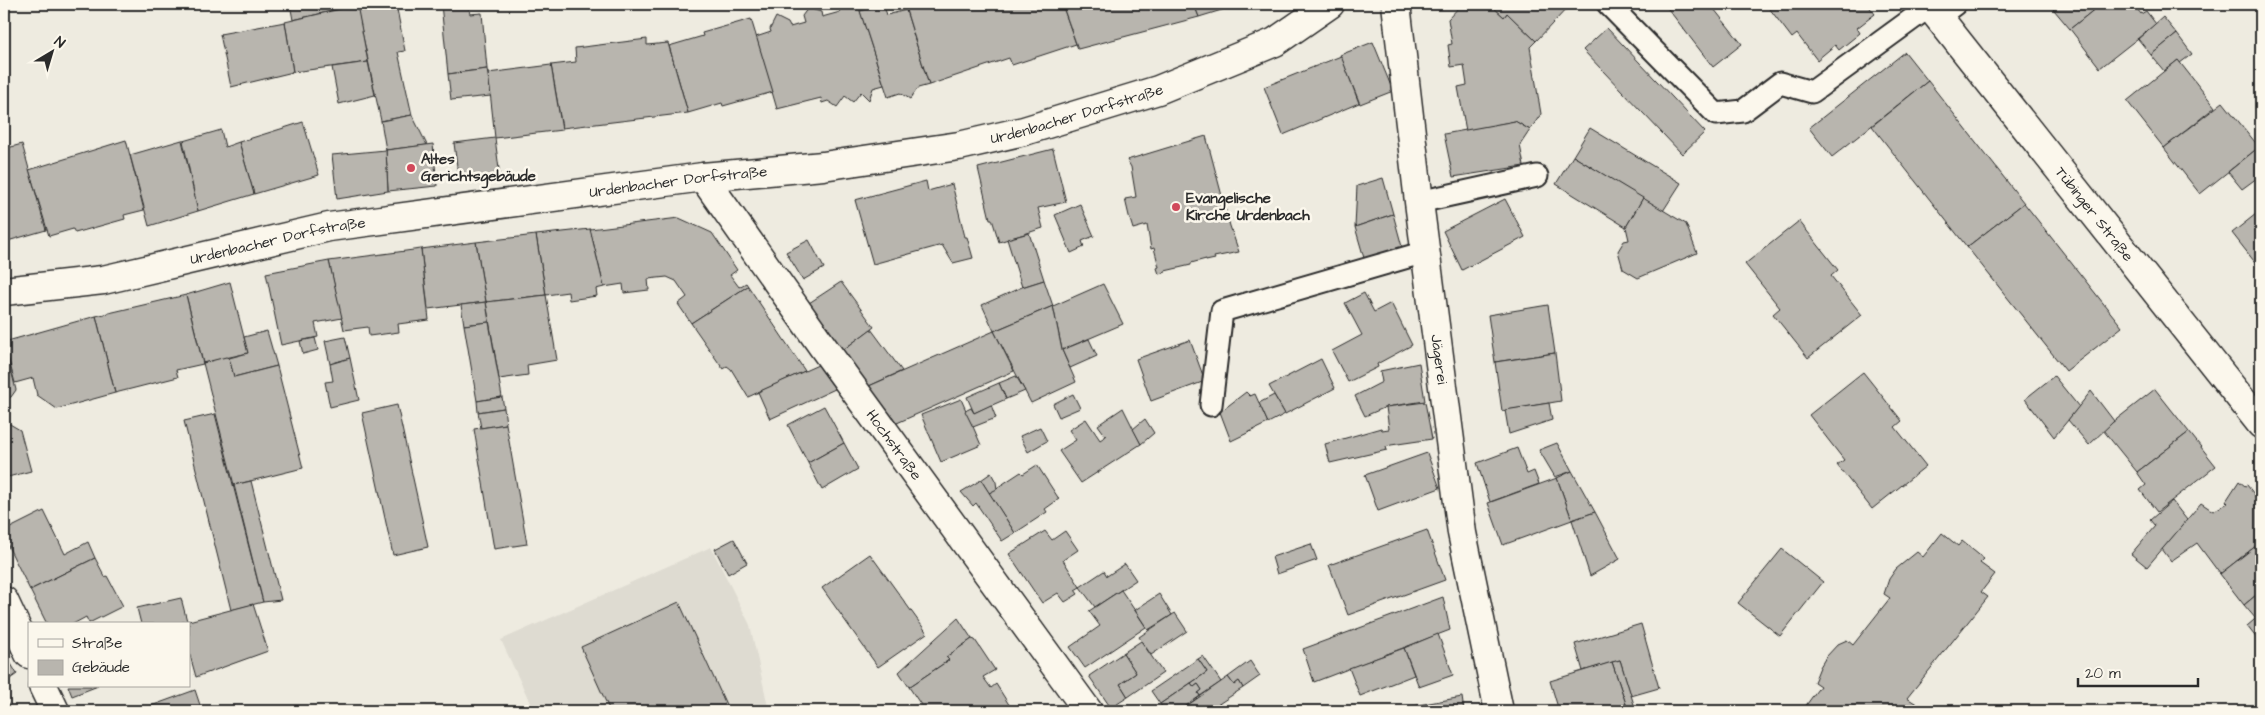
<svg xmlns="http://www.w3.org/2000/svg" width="2265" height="715" font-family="'Architects Daughter',sans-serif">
  <rect width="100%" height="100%" fill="#eeebe0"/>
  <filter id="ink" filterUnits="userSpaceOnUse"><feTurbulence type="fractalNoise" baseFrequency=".02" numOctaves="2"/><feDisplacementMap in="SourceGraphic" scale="10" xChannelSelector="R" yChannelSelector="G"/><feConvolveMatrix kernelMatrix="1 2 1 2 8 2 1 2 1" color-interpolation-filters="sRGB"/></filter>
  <g filter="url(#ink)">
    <path fill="#dedbd1" d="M711 547 750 625 769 711H534L501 640Z"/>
    <g fill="#b8b5ae" stroke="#2b2b2b">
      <path d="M290 4H356L357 5 293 20Z"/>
      <path d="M356 4H396L405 51 398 52 412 115 381 121Z"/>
      <path d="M441 4H468L470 14 482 13 487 69 448 74Z"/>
      <path d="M838 4H858L884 85 873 88 869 100 861 92 853 102 845 96 837 107 828 101 822 103 821 98 777 109 756 37 771 32 770 29 776 17 788 23 790 27 804 23 802 16 808 8 821 12 822 17 840 12Z"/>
      <path d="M873 4 884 6 887 15 906 10 929 85 918 88 910 99 900 93 888 97 860 11 871 8Z"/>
      <path d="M925 4H1062L1076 44 1012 65 1009 58 929 85 906 10Z"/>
      <path d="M1062 4H1194L1199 17 1078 49Z"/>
      <path d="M1194 4H1241L1199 17Z"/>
      <path d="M1462 4H1490L1504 17 1507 13 1536 41 1530 47 1541 114 1530 130 1515 121 1466 131 1458 87 1467 85 1464 65 1451 67 1448 45 1452 44 1448 19Z"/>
      <path d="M1490 4H1571L1536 41 1507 13 1504 17Z"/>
      <path d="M1666 4H1710L1742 44 1713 67 1665 5Z"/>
      <path d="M1766 4H1867L1875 14 1857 28 1860 33 1839 50 1835 45 1817 60 1797 34 1792 38Z"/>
      <path d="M2049 4H2101L2070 29Z"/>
      <path d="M2101 4H2136L2134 5 2141 14 2146 11 2156 24 2100 68 2070 29Z"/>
      <path d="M357 5 368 62 293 72 285 22Z"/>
      <path d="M2163 17 2177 34 2151 55 2138 39Z"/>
      <path d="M751 19 773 92 723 106 722 103 688 113 669 46 703 36 702 33Z"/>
      <path d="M285 22 293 72 231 87 220 34Z"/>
      <path d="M1607 28 1705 132 1682 154 1583 50Z"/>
      <path d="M2177 34 2192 54 2180 63 2178 60 2164 71 2151 55Z"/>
      <path d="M647 39V45L668 43 688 113 562 128 551 65 576 62 575 48Z"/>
      <path d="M1373 42 1393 91 1360 104 1340 55Z"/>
      <path d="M1905 52 1928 81 1832 157 1809 128Z"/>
      <path d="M1341 56 1359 103 1283 135 1264 87Z"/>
      <path d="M2178 60 2215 107 2164 148 2127 101Z"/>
      <path d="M368 62 375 95 339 104 332 67Z"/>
      <path d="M551 65 562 130 495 138 488 73Z"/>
      <path d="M487 69 491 96 451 100 448 74Z"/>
      <path d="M1928 81 2024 203 1967 247 1872 126Z"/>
      <path d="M2223 102 2259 147 2200 194 2164 148Z"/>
      <path d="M412 115 427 145 386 150 381 121Z"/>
      <path d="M1515 121 1530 130 1520 145 1524 166 1453 177 1444 134Z"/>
      <path d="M303 122 319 175 254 194 239 142Z"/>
      <path d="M1590 128 1681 183 1663 211 1573 156Z"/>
      <path d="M221 130 225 147 239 142 254 194 198 211 183 141Z"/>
      <path d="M1206 136 1230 226 1239 252 1214 257 1215 259 1206 261V259L1191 263V265L1165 271 1166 272 1159 274 1157 268 1159 267 1154 248 1151 249 1147 225 1133 229 1129 216 1125 199 1136 197 1131 167 1127 160Z"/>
      <path d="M495 138 500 177 459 182 454 143Z"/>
      <path d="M126 140 144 210 124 215 125 219 75 233 73 229 49 236 29 170Z"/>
      <path d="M182 140 198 211 149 226 130 155Z"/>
      <path d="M2261 142V175L2242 189 2228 172 2259 147 2258 145Z"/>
      <path d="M22 144 46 230 4 242V149Z"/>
      <path d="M433 144 437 186 388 191 386 150Z"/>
      <path d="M1053 149 1066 202 1038 208 1043 228 999 242 992 219H990L978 168Z"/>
      <path d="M386 150 388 191 337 199 332 155Z"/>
      <path d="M1573 156 1643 198 1626 227 1556 184Z"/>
      <path d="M1383 178 1393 214 1355 227 1357 186Z"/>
      <path d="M926 181 928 191 952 184 965 237H967L973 258 953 263 942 245 873 264 855 200Z"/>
      <path d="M1643 198 1686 224 1697 253 1638 278 1623 269 1618 251 1624 241 1629 240 1626 227Z"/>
      <path d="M1505 199 1525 237 1462 270 1443 231Z"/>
      <path d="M2024 203 2122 327 2066 371 1967 247Z"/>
      <path d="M1080 204 1094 236 1082 241 1084 247 1071 253 1055 215Z"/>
      <path d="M2261 210V270L2232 233Z"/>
      <path d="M1393 214 1404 254 1366 265 1355 227Z"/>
      <path d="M679 218 712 233 737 270 730 275 739 287 746 283 748 286 691 323 678 304 687 297 676 281 667 277 648 279 649 290 624 293 623 284 604 287 590 229Z"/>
      <path d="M1799 221 1838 270 1831 276 1862 315 1808 358 1773 314 1780 308 1745 264Z"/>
      <path d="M590 229 604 287 596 289 597 296 569 300 568 292 546 295 536 235Z"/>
      <path d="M1029 233 1044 280 1022 287 1007 239Z"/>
      <path d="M536 235 546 295 486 302 476 242Z"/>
      <path d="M809 240 824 268 803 280 786 252Z"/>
      <path d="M476 242 486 302 428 309 421 249Z"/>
      <path d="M421 249 429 320 398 324 399 332 369 336 368 327 344 330 329 261Z"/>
      <path d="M329 261 342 318 315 323 318 337 281 345 266 273Z"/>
      <path d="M1044 280 1053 306 994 331 982 305 1022 287Z"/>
      <path d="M230 282 248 353 203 363 186 295Z"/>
      <path d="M841 282 874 327 843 350 809 303Z"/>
      <path d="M1103 284 1123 324 1062 350 1053 306Z"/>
      <path d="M748 286 805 371 748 397 731 369 727 366 723 369 691 323Z"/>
      <path d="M1364 293 1374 312 1391 303 1412 345 1377 364 1378 367 1348 382 1332 351 1362 335 1345 303Z"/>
      <path d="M186 295 203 364 176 370 178 377 115 393 96 316Z"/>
      <path d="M546 295 557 360 527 365 528 375 499 379 486 302Z"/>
      <path d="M486 302 489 322 464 325 461 305Z"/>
      <path d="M1548 305 1555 353 1495 362 1488 315Z"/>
      <path d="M1053 306 1062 350 1076 382 1031 403 994 331Z"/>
      <path d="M96 316 115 393 57 409 37 395 33 378 15 383 4 342Z"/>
      <path d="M489 322 502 397 477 401 464 325Z"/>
      <path d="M871 329 902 371 869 386 843 350Z"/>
      <path d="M267 331 277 366 234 377 229 358 248 353 244 337Z"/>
      <path d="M994 331 1014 371 897 423 869 386Z"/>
      <path d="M345 337 350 358 330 364 325 341Z"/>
      <path d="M315 338 318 350 303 354 300 341Z"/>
      <path d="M1089 339 1097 356 1070 368 1062 350Z"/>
      <path d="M1190 340 1205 381 1151 401 1136 359Z"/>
      <path d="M4 342 16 390 11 397 4 399Z"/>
      <path d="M1555 353 1561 401 1502 411 1495 362Z"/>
      <path d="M226 357 229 358 234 377 277 366 303 468 234 485 203 363Z"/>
      <path d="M350 358 359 400 330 407 325 382 333 381 330 364Z"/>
      <path d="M1321 359 1335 388 1285 414 1269 386Z"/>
      <path d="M1419 363 1425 401 1386 407 1365 416 1355 396 1382 382 1380 371Z"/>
      <path d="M818 365 835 389 770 419 758 392Z"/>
      <path d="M1863 372 1902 421 1895 427 1926 466 1872 509 1837 465 1844 460 1809 415Z"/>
      <path d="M1016 376 1025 391 1006 399 999 383Z"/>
      <path d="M2054 376 2079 407 2054 437 2025 399Z"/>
      <path d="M999 383 1006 399 974 413 967 397Z"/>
      <path d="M2155 389 2189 432 2137 472 2103 430Z"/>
      <path d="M2091 391 2114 421 2089 445 2068 420Z"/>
      <path d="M1246 392 1250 396 1255 394 1268 423 1231 441 1220 412Z"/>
      <path d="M1073 394 1080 408 1059 417 1053 404Z"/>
      <path d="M1274 395 1285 414 1268 423 1259 403Z"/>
      <path d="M502 397 504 408 478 412 477 401Z"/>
      <path d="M961 399 981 445 941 462 921 415Z"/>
      <path d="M1425 402 1432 439 1391 445 1386 447 1387 450 1330 463 1325 444 1381 428 1382 430 1389 429 1386 407Z"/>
      <path d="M1549 403 1552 420 1509 434 1505 410Z"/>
      <path d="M397 405 428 547 393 555 362 413Z"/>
      <path d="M991 405 996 418 973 427 965 411 971 408 974 413Z"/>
      <path d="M824 406 844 443 808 463 788 425Z"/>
      <path d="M504 408 506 424 481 428 478 412Z"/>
      <path d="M1123 408 1141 444 1081 483 1059 451 1076 440 1069 430 1086 419 1100 440 1106 436 1098 425Z"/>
      <path d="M215 414 263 602 231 610 184 421Z"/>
      <path d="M4 417 8 423 20 430 31 471 4 478Z"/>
      <path d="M1145 419 1154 433 1141 444 1133 429Z"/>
      <path d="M506 424 527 544 494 549 474 429Z"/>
      <path d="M1040 427 1047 441 1028 452 1020 436Z"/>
      <path d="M2189 432 2216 466 2157 512 2140 490 2146 485 2137 472Z"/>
      <path d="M844 443 858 469 822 490 808 463Z"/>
      <path d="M1557 443 1572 471 1555 477 1539 450Z"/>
      <path d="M1517 448 1527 474 1534 471 1539 484 1490 502 1477 463Z"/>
      <path d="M1427 453 1440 488 1378 511 1365 475Z"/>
      <path d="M1037 465 1059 499 1045 509 1047 512 1015 533 989 493 1021 472 1023 474Z"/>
      <path d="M1572 471 1595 512 1572 520 1557 478Z"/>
      <path d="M991 473 996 482 997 489 989 493 981 480Z"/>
      <path d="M1557 478 1572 520 1503 545 1488 503Z"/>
      <path d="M981 480 1015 533 1002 541 976 503 973 506 961 492Z"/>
      <path d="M251 481 281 600 263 602 234 485Z"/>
      <path d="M2239 481 2245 486 2247 485 2261 503V542L2220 574 2197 543 2171 561 2162 549 2201 503 2213 511 2228 503 2226 501Z"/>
      <path d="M2172 501 2187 520 2147 567 2131 554 2155 526 2150 520Z"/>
      <path d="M44 511 65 554 88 542 95 558 30 590 4 538V531Z"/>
      <path d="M1595 512 1620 559 1590 576 1572 520Z"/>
      <path d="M1427 530 1445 580 1348 615 1329 565Z"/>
      <path d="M1045 531 1052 540 1065 531 1078 550 1063 560 1080 587 1075 590 1078 594 1065 602 1058 593 1042 603 1009 554Z"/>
      <path d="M1942 533 1958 546 1962 541 1984 559 1980 563 1995 574 1981 592 1988 597 1907 698 1928 711H1802L1820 686 1814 682 1820 667 1826 657 1838 644 1847 640 1853 645 1890 598 1884 594 1889 579 1896 569 1917 552 1923 557Z"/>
      <path d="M734 539 747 563 728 574 715 549Z"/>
      <path d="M2261 542V591L2244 605 2220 574Z"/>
      <path d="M1311 544 1317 560 1277 574 1272 557Z"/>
      <path d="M1782 549 1823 582 1780 636 1738 603Z"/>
      <path d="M870 554 927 633 878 667 822 588Z"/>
      <path d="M95 558 105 577 107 576 123 606 89 623 86 617 73 624H47L30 590Z"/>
      <path d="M1125 564 1136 580 1095 607 1080 587 1104 571 1107 576Z"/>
      <path d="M1121 590 1146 627 1085 668 1070 647 1100 626 1089 611Z"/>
      <path d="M2261 591V614L2256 619 2244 605Z"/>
      <path d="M1159 594 1172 615 1148 630 1135 610Z"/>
      <path d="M1443 597 1450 630 1314 682 1303 649Z"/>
      <path d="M181 598 187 621 176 624H141L137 608Z"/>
      <path d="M679 602 729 711H610L581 647Z"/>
      <path d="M253 604 268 651 196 677 189 652V624L181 623Z"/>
      <path d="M1175 613 1187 631 1151 655 1139 637Z"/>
      <path d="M2261 614V638L2258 640 2247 626Z"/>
      <path d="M958 618 972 639 946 657 949 660 909 687 899 672Z"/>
      <path d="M1641 624 1659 688 1631 696 1620 660 1583 671 1575 644Z"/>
      <path d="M1438 634 1453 675 1419 687 1404 648Z"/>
      <path d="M972 639 975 640 995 670 983 677 991 688 996 684 1013 711H925L909 687 949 660 946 657Z"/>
      <path d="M1141 641 1163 673 1128 697 1120 684 1136 673 1123 653Z"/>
      <path d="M1404 648 1414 675 1360 696 1349 668Z"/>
      <path d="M4 652 17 674 4 683Z"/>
      <path d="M1123 653 1136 673 1120 684 1128 697 1111 708 1089 676Z"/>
      <path d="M1203 656 1221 682 1200 696 1198 693 1202 690 1198 684 1194 687 1191 683 1207 672 1198 659Z"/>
      <path d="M1198 659 1207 672 1160 704 1151 691Z"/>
      <path d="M1620 660 1636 711H1603L1626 704 1612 662Z"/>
      <path d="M1250 661 1260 676 1243 688 1239 681 1234 685 1228 677Z"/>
      <path d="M1612 662 1626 704 1603 711H1559L1550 681Z"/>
      <path d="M1228 677 1234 685 1239 681 1243 688 1208 711H1192L1188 705Z"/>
      <path d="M1191 683 1194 687 1198 684 1202 690 1198 693 1200 696 1179 711H1165L1160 704Z"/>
      <path d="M68 686H98L72 696Z"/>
      <path d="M195 690 202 711H152L151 706Z"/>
      <path d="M4 697 12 711H4Z"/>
      <path d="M1462 697 1464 711H1403L1402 708Z"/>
      <path d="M1188 705 1192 711H1179Z"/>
      <path d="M1254 705 1259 711H1245Z"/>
      <path d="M151 706 152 711H136Z"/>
    </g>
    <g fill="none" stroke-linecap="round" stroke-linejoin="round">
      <defs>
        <g id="service">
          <path d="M1608 4 1716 114 1743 111 1780 83 1812 92 1930 6"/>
          <path d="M1939 16 1955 4"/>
          <path d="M1419 202 1537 176"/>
          <path d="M1211 405 1222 311 1425 252"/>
        </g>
        <g id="minor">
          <path id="s1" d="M1396 4 1419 202 1462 533 1499 711"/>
          <path id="s2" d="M1928 4 2261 424"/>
          <path id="s3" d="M703 177 823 347 1088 711"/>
          <path id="s4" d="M4 291 103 280 329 227 703 177 823 166 959 146 1024 131 1158 90 1275 42 1330 4"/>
          <path d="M4 601 29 654"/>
          <path d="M43 686 55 711"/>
        </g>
      </defs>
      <use href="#service" stroke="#2b2b2b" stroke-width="25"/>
      <use href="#minor" stroke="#2b2b2b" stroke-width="31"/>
      <use href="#service" stroke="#fbf7ec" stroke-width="21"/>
      <use href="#minor" stroke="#fbf7ec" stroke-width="28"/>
    </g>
  </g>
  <g fill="#d1495b" stroke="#fbf7ec" stroke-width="2">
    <circle cx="411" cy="168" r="5"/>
    <circle cx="1176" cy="207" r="5"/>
  </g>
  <g text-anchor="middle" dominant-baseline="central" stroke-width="5" stroke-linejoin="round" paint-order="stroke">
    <g font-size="15" fill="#2b2b2b" stroke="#fbf7ec">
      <text stroke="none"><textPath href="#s4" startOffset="1089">Urdenbacher Dorfstraße</textPath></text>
      <text stroke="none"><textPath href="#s4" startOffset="684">Urdenbacher Dorfstraße</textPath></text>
      <text stroke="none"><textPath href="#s2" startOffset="268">Tübinger Straße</textPath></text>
      <text stroke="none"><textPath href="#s4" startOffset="279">Urdenbacher Dorfstraße</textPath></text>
      <text stroke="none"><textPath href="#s1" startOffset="358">Jägerei</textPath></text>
      <text stroke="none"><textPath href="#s3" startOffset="329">Hochstraße</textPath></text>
    </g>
    <g font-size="15" font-weight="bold" fill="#2b2b2b" stroke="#fbf7ec" text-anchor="start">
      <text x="421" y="159">Altes<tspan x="421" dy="17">Gerichtsgebäude</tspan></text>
      <text x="1186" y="198">Evangelische<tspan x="1186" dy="17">Kirche Urdenbach</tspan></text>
    </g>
  </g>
  <rect width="2265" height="715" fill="none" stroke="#fbf7ec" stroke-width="20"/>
  <rect x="10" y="10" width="2245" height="695" fill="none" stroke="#2b2b2b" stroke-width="2" filter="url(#ink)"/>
  <rect x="28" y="622" width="162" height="65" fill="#fbf7ec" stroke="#a8a59f"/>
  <rect x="38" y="639" width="25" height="8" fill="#fbf7ec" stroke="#a8a59f"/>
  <text x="72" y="648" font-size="15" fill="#2b2b2b">Straße</text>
  <rect x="38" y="660" width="25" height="15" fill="#b8b5ae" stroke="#a8a59f"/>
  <text x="72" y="672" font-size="15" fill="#2b2b2b">Gebäude</text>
  <g transform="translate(52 52) rotate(38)" stroke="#fbf7ec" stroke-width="4" paint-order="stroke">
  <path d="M0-4L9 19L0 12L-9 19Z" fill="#2b2b2b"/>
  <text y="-8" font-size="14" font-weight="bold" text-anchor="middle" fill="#2b2b2b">N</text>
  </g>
  <path d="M2078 678v8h120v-8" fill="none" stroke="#2b2b2b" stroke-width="2.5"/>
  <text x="2085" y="678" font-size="15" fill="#2b2b2b" stroke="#fbf7ec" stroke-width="4" paint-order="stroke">20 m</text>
</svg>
